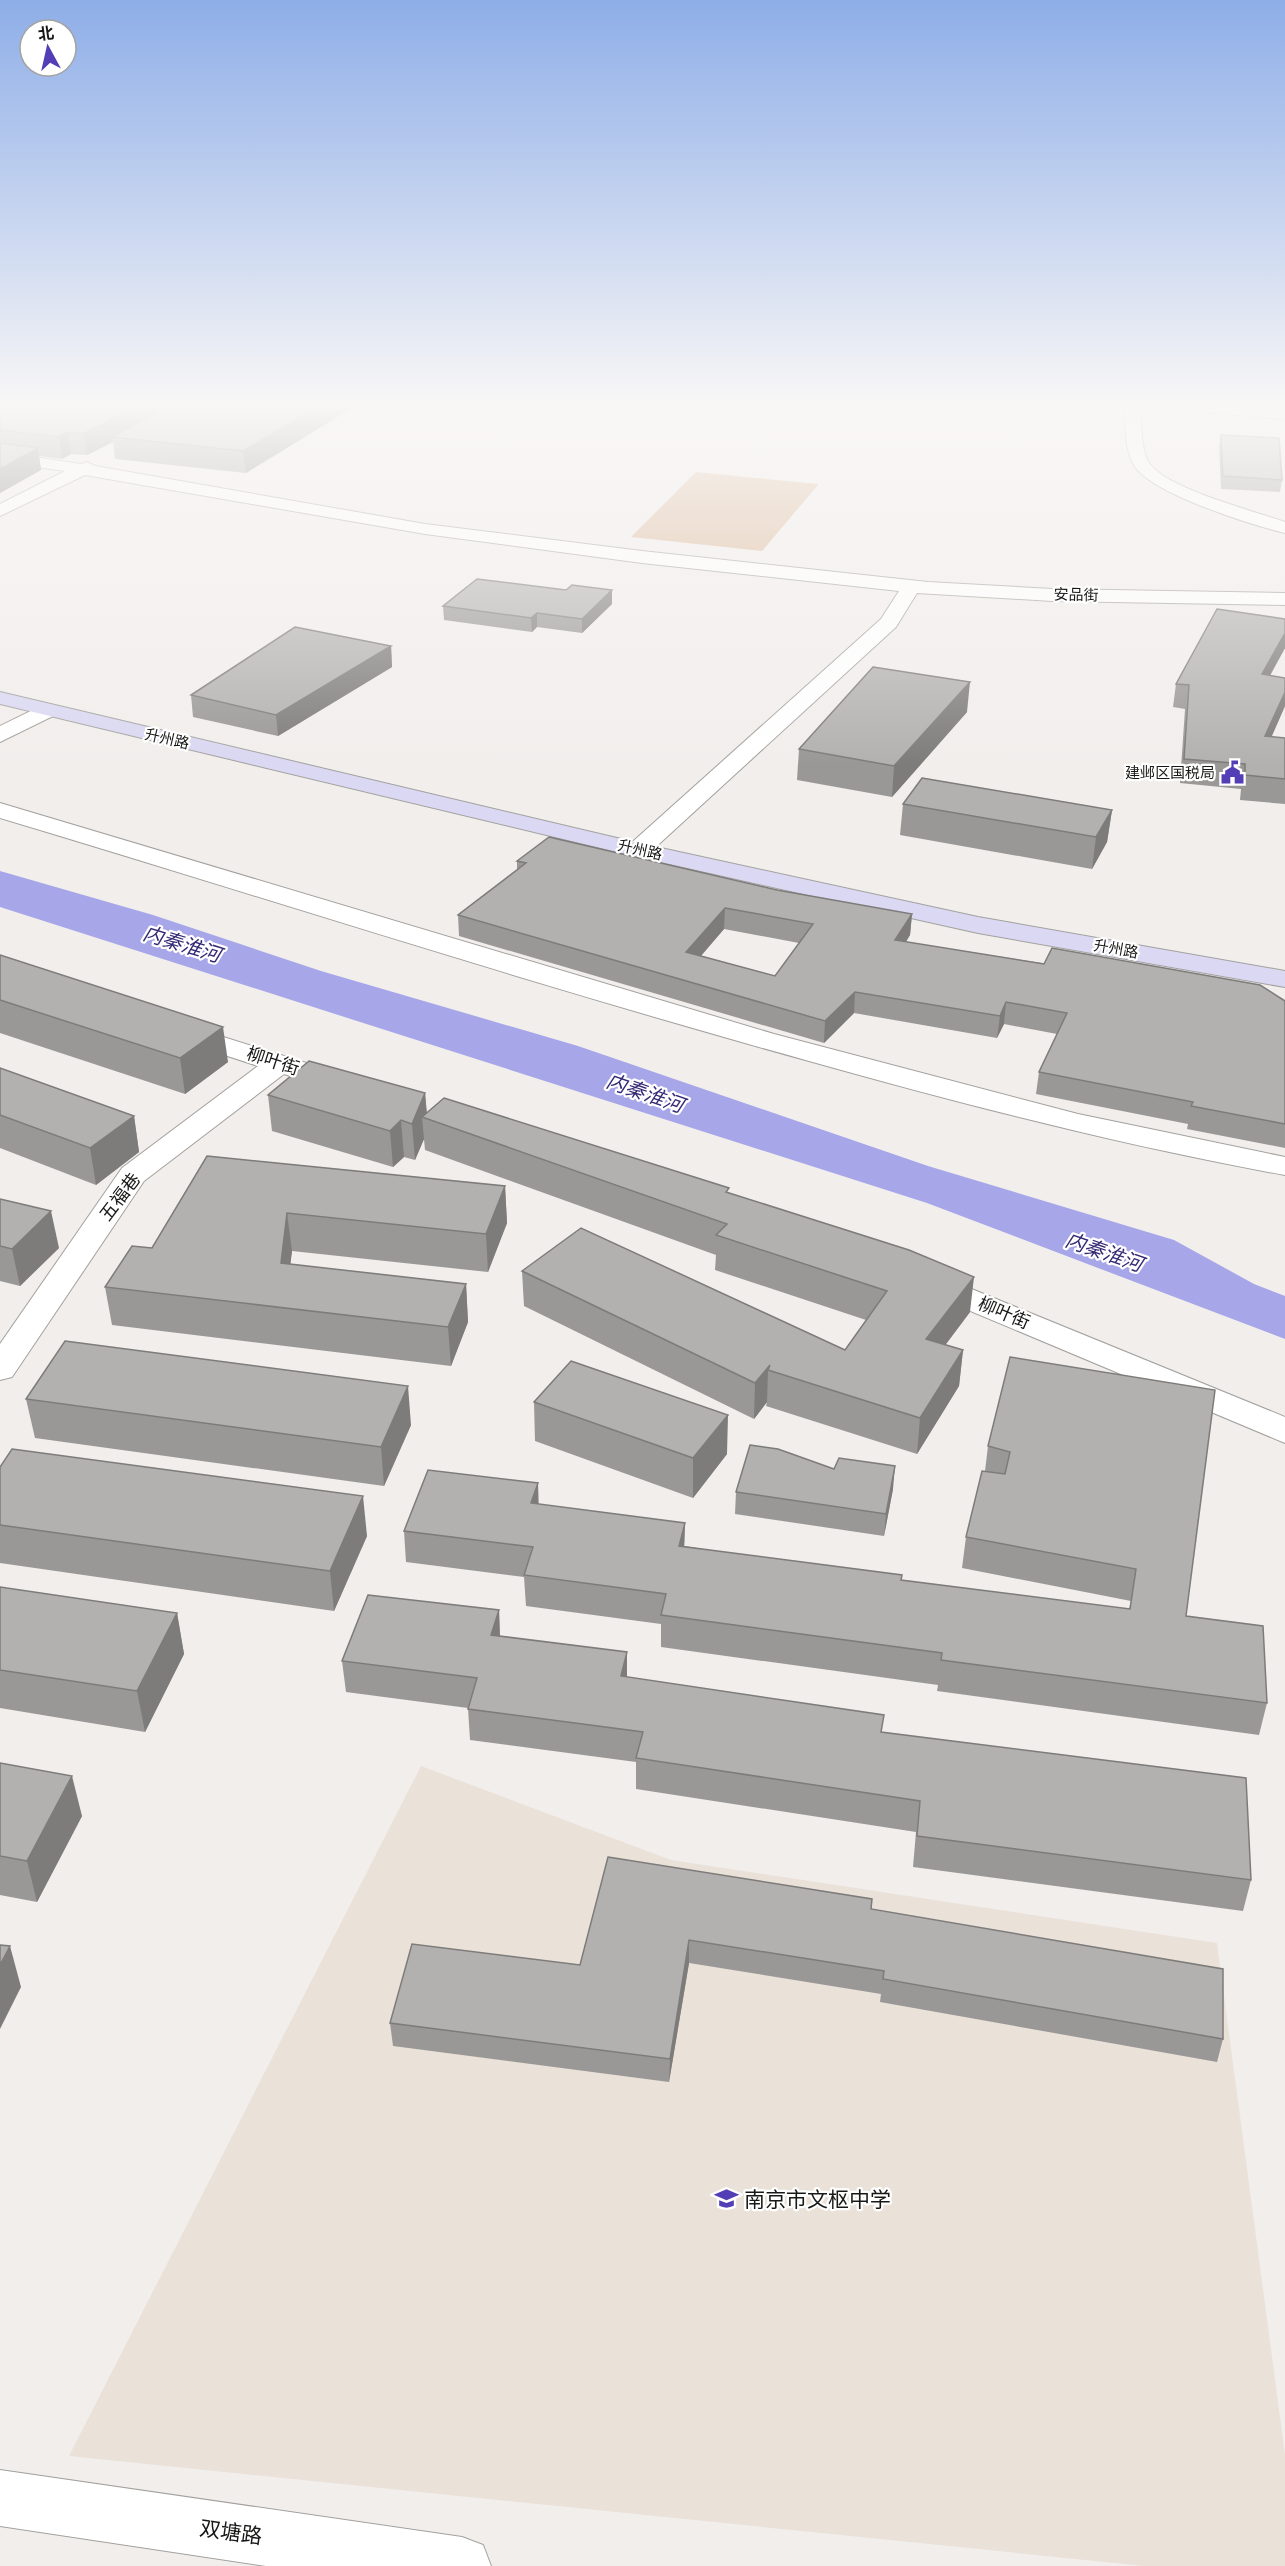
<svg xmlns="http://www.w3.org/2000/svg" width="1285" height="2566" font-family="Rubik,'Noto Sans SC',sans-serif">
  <rect width="100%" height="100%" fill="#f1eeec"/>
  <path fill="#eae1d9" d="M421 1766 671 1860 1217 1943 1285 2455V2566H1144L69 2456Z"/>
  <path fill="#d9b594" d="M696 472 819 484 762 551 631 537Z"/>
  <path fill="#a7a6e9" d="M0 871 153 915 321 971 578 1046 928 1166 1174 1240 1254 1284 1285 1296V1339L927 1203 0 907Z"/>
  <g fill="none" stroke-linecap="round" stroke-linejoin="round">
    <defs>
      <g id="minor">
        <path d="M1173 405H1241L1285 409V419L1181 410Z"/>
        <path d="M0 452 81 464 87 462 95 466 425 524 642 551 928 582 1052 589 1285 593V605L1052 601 917 593 896 627 647 855 638 857 629 855 626 850 629 845 881 619 899 591 642 563 425 534 85 475 0 516V504L65 471 0 462Z"/>
        <path d="M45 704 53 706 56 711 53 716 0 742V726Z"/>
        <path d="M0 803 774 1034 1078 1114 1285 1157V1175C1124 1146 966 1105 809 1061 538 986 270 899 0 818Z"/>
        <path d="M185 1025 351 1077 356 1083 351 1089 341 1092 284 1074 144 1181 12 1377 0 1380V1344L122 1168 258 1066 175 1039 171 1033 175 1027Z"/>
        <path d="M930 1272 1285 1417V1443L918 1289 914 1282 918 1275Z"/>
        <path d="M0 2470 462 2537 483 2545 491 2566H266L0 2526Z"/>
      </g>
      <path id="tertiary" d="M1124 405H1140C1142 423 1140 450 1150 464 1168 489 1254 511 1285 522V533C1252 525 1149 493 1134 465 1124 448 1126 424 1124 405Z"/>
      <path id="secondary" d="M0 692 638 843 978 917 1285 971V987L978 933 638 857 0 704Z"/>
    </defs>
    <use href="#minor" stroke="#a3a19e" stroke-width="2"/>
    <use href="#tertiary" stroke="#a3a19e" stroke-width="2"/>
    <use href="#secondary" stroke="#a3a19e" stroke-width="2"/>
    <use href="#minor" fill="#fff" fill-rule="evenodd"/>
    <use href="#tertiary" fill="#fff" fill-rule="evenodd"/>
    <use href="#secondary" fill="#dad8f2" fill-rule="evenodd"/>
  </g>
  <g fill="#9a9896" fill-rule="evenodd">
    <path d="M0 405H357L246 473 115 459 113 442 87 455 71 454 62 459 39 456 41 470 0 493Z"/>
    <path d="M1221 435 1282 480 1280 492 1221 489 1219 447Z"/>
    <path d="M612 604 582 633 537 627 532 632 444 620 443 606Z"/>
    <path d="M1285 619V648L1270 676 1285 678V706L1271 737 1285 738V804L1240 800 1241 789 1180 783 1185 709 1173 707 1176 684Z"/>
    <path d="M391 646 392 667 278 736 193 717 191 695Z"/>
    <path d="M967 712 892 797 797 780 799 749Z"/>
    <path d="M903 804 1112 810 1107 842 1092 869 900 835Z"/>
    <path d="M517 861 777 890 912 914 910 935 906 942 1285 1001V1148L1187 1129 1188 1124 1036 1094 1039 1072 1057 1034 1004 1024 997 1038 854 1013 824 1043 459 936 458 915 517 870ZM724 929 799 943 775 976 701 956Z"/>
    <path d="M0 955 228 1062 185 1094 0 1033Z"/>
    <path d="M0 1068 134 1116 139 1152 96 1185 0 1148Z"/>
    <path d="M425 1093 427 1113 729 1193 970 1312 945 1345 963 1350 959 1386 917 1454 766 1406 767 1402 754 1419 524 1306 522 1271 845 1350 866 1320 715 1270 716 1255 425 1150 424 1139 415 1160 404 1157 393 1167 272 1131 268 1095Z"/>
    <path d="M207 1156 505 1186 507 1223 488 1272 292 1251 290 1264 466 1284 468 1322 451 1366 112 1325 105 1287 152 1248Z"/>
    <path d="M0 1199 59 1248 20 1286 0 1281Z"/>
    <path d="M1010 1357 1186 1616 1267 1703 1259 1735 937 1691 938 1685 661 1647V1624L526 1606 524 1577 406 1562 404 1531 539 1504 685 1523 684 1546 901 1580 1129 1609 1131 1601 962 1568 966 1537 985 1471 988 1446Z"/>
    <path d="M26 1399 411 1425 384 1486 35 1438Z"/>
    <path d="M534 1402 727 1454 693 1498 535 1441Z"/>
    <path d="M0 1467 367 1536 334 1611 0 1563Z"/>
    <path d="M893 1489 884 1536 735 1514 736 1492Z"/>
    <path d="M0 1587 177 1613 184 1654 145 1732 0 1708Z"/>
    <path d="M499 1610 500 1636 627 1652V1677L882 1732 1251 1880 1243 1911 913 1867 916 1832 636 1789V1762L470 1740 468 1708 346 1692 342 1661Z"/>
    <path d="M0 1763 82 1816 37 1902 0 1895Z"/>
    <path d="M608 1857 871 1909 1223 2039 1217 2062 880 2002 881 1994 689 1963 669 2082 393 2046 390 2023 580 1965Z"/>
  </g>
  <g fill="#7d7c7a">
    <path d="M139 405H181L112 437 113 442 87 455 83 434Z"/>
    <path d="M321 405H357L246 473 243 451Z"/>
    <path d="M68 432 71 454 62 459 59 437Z"/>
    <path d="M38 448 41 470 0 493V469Z"/>
    <path d="M612 590V604L582 633V619Z"/>
    <path d="M537 613V627L532 632 531 618Z"/>
    <path d="M1285 633V648L1257 698 1262 674Z"/>
    <path d="M391 646 392 667 278 736 276 715Z"/>
    <path d="M970 682 967 712 892 797 894 766Z"/>
    <path d="M1285 692V706L1261 761 1265 736Z"/>
    <path d="M1112 810 1107 842 1092 869 1096 837Z"/>
    <path d="M725 908 724 929 686 973V952Z"/>
    <path d="M912 914 910 935 893 961 895 940Z"/>
    <path d="M855 992 854 1013 824 1043 825 1021Z"/>
    <path d="M1006 1002 1004 1024 997 1038 1000 1016Z"/>
    <path d="M223 1027 228 1062 185 1094 180 1058Z"/>
    <path d="M425 1093 427 1118 422 1117 424 1139 415 1160 412 1124Z"/>
    <path d="M134 1116 139 1152 96 1185 90 1148Z"/>
    <path d="M401 1120 404 1157 393 1167 390 1131Z"/>
    <path d="M505 1186 507 1223 488 1272 486 1234Z"/>
    <path d="M51 1211 59 1248 20 1286 12 1249Z"/>
    <path d="M287 1213 292 1251 286 1301 281 1263Z"/>
    <path d="M974 1277 970 1312 923 1375 926 1339Z"/>
    <path d="M466 1284 468 1322 451 1366 448 1327Z"/>
    <path d="M963 1350 959 1386 917 1454 920 1418Z"/>
    <path d="M770 1365 768 1370 767 1402 754 1419 755 1383Z"/>
    <path d="M408 1386 411 1425 384 1486 381 1447Z"/>
    <path d="M728 1415 727 1454 693 1498V1458Z"/>
    <path d="M895 1466 893 1489 884 1536 886 1514Z"/>
    <path d="M538 1483 539 1514 531 1503Z"/>
    <path d="M363 1496 367 1536 334 1611 330 1571Z"/>
    <path d="M685 1523 684 1554 679 1546Z"/>
    <path d="M499 1610 500 1641 491 1635Z"/>
    <path d="M177 1613 184 1654 145 1732 137 1691Z"/>
    <path d="M627 1652V1683L621 1676Z"/>
    <path d="M72 1776 82 1816 37 1902 27 1861Z"/>
    <path d="M689 1940V1963L669 2082 670 2059Z"/>
    <path d="M10 1946 21 1987 0 2029V1965Z"/>
  </g>
  <g fill="#b3b1af" stroke="#7d7c7a" stroke-width="1.5" fill-rule="evenodd">
    <path d="M14 405H139L83 434 68 432 59 437 0 430V415L18 406Z"/>
    <path d="M170 405H321L243 451 112 437Z"/>
    <path d="M1221 435 1279 438 1282 480 1223 476Z"/>
    <path d="M0 443 38 448 0 469Z"/>
    <path d="M477 579 566 590 572 585 612 590 582 619 537 613 531 618 443 606Z"/>
    <path d="M1217 609 1285 619V633L1262 674 1285 678V692L1265 736 1285 738V779L1245 775V764L1184 759 1189 685 1176 684Z"/>
    <path d="M295 627 391 646 276 715 191 695Z"/>
    <path d="M873 667 970 682 894 766 799 749Z"/>
    <path d="M922 778 1112 810 1096 837 903 804Z"/>
    <path d="M549 837 777 890 912 914 895 940 1044 964 1052 948 1260 985 1285 1001V1124L1191 1106 1193 1102 1039 1072 1067 1013 1006 1002 1000 1016 855 992 825 1021 458 915 526 863 517 861ZM725 908 813 924 775 976 686 952Z"/>
    <path d="M0 955 223 1027 180 1058 0 1000Z"/>
    <path d="M309 1061 425 1093 412 1124 401 1120 390 1131 268 1095Z"/>
    <path d="M0 1068 134 1116 90 1148 0 1115Z"/>
    <path d="M444 1098 729 1188 726 1192 909 1250 974 1277 926 1339 963 1350 920 1418 768 1370 770 1365 755 1383 522 1271 581 1228 845 1350 887 1291 716 1235 727 1224 422 1117Z"/>
    <path d="M207 1156 505 1186 486 1234 287 1213 281 1263 466 1284 448 1327 105 1287 132 1246 152 1248Z"/>
    <path d="M0 1199 51 1211 12 1249 0 1246Z"/>
    <path d="M65 1341 408 1386 381 1447 26 1399Z"/>
    <path d="M1010 1357 1215 1390 1186 1616 1263 1626 1267 1703 941 1660 942 1653 661 1615 666 1594 524 1575 533 1547 404 1531 428 1470 538 1483 531 1503 685 1523 679 1546 902 1575 901 1580 1130 1609 1136 1569 966 1537 982 1471 1005 1474 1010 1452 988 1446Z"/>
    <path d="M571 1361 728 1415 693 1458 534 1402Z"/>
    <path d="M750 1445 778 1449 834 1469 839 1458 895 1466 886 1514 736 1492Z"/>
    <path d="M12 1449 363 1496 330 1571 0 1525V1467Z"/>
    <path d="M0 1587 177 1613 137 1691 0 1670Z"/>
    <path d="M368 1595 499 1610 491 1635 627 1652 621 1676 884 1715 881 1732 1246 1778 1251 1880 917 1836 920 1801 636 1758 643 1732 468 1709 477 1678 342 1661Z"/>
    <path d="M0 1763 72 1776 27 1861 0 1856Z"/>
    <path d="M608 1857 872 1899 871 1909 1223 1969V2039L883 1979 884 1971 689 1940 670 2059 390 2023 412 1944 580 1965Z"/>
    <path d="M0 1945 10 1946 0 1965Z"/>
  </g>
  <linearGradient id="sky" x2="0" y2="1"><stop stop-color="#8eaee8"/><stop offset="0.53" stop-color="#f9f7f6"/><stop offset="1" stop-color="#f9f7f6" stop-opacity="0"/></linearGradient>
  <rect width="1285" height="765" fill="url(#sky)"/>
  <defs>
    <symbol id="civic-bare" viewBox="-9 -9 18 18"><path d="M-.6-6.5H3V-4.5H.6V-3L4-1V1h2V6H-6V1h2V-1L-.6-3ZM-1.2 2.5V6h2.4V2.5Z" fill="#533eb6" stroke="#fff" stroke-width="2.5" paint-order="stroke"/></symbol>
    <symbol id="school-bare" viewBox="-9 -9 18 18"><path d="M0-5L7-2L0 1L-7-2ZM-4 1L0 2.5L4 1V4Q0 6-4 4Z" fill="#533eb6" stroke="#fff" stroke-width="2.5" paint-order="stroke"/></symbol>
  </defs>
  <g fill-rule="evenodd">
    <use href="#civic-bare" x="1216" y="756" width="33" height="33"/>
    <use href="#school-bare" x="710" y="2182" width="33" height="33"/>
  </g>
  <g text-anchor="middle" dominant-baseline="central" stroke-width="4.5" stroke-linejoin="round" paint-order="stroke">
    <g font-size="15" fill="#181817" stroke="#fff">
      <text transform="translate(1076 595) rotate(1)">安品街</text>
      <text transform="translate(167 739) rotate(13)">升州路</text>
      <text transform="translate(640 850) rotate(13)">升州路</text>
      <text transform="translate(1116 949) rotate(10)">升州路</text>
    </g>
    <g font-size="15" fill="#181817" stroke="#fff" text-anchor="end">
      <text x="1215" y="773">建邺区国税局</text>
    </g>
    <g font-size="18" fill="#181817" stroke="#fff">
      <text transform="translate(273 1061) rotate(18)">柳叶街</text>
      <text transform="translate(120 1197) rotate(-53)">五福巷</text>
      <text transform="translate(1004 1313) rotate(23)">柳叶街</text>
    </g>
    <g font-size="20" font-style="italic" fill="#352a76" stroke="#fff">
      <text transform="translate(182 944) rotate(17)">内秦淮河</text>
      <text transform="translate(645 1093) rotate(19)">内秦淮河</text>
      <text transform="translate(1104 1252) rotate(19)">内秦淮河</text>
    </g>
    <g font-size="21" fill="#181817" stroke="#fff" text-anchor="start">
      <text x="744" y="2199">南京市文枢中学</text>
    </g>
    <g font-size="21" fill="#181817" stroke="#fff">
      <text transform="translate(231 2532) rotate(8)">双塘路</text>
    </g>
  </g>
  <g transform="translate(48 48) rotate(352)"><circle r="28" fill="#ffffff" stroke="#a3a3a2" stroke-width="1.5"/>
  <path d="M0-4.5L10 22L0 15L-10 22Z" fill="#533eb6"/>
  <text y="-9" font-size="16" font-weight="bold" text-anchor="middle" fill="#181817">北</text>
  </g>
</svg>
